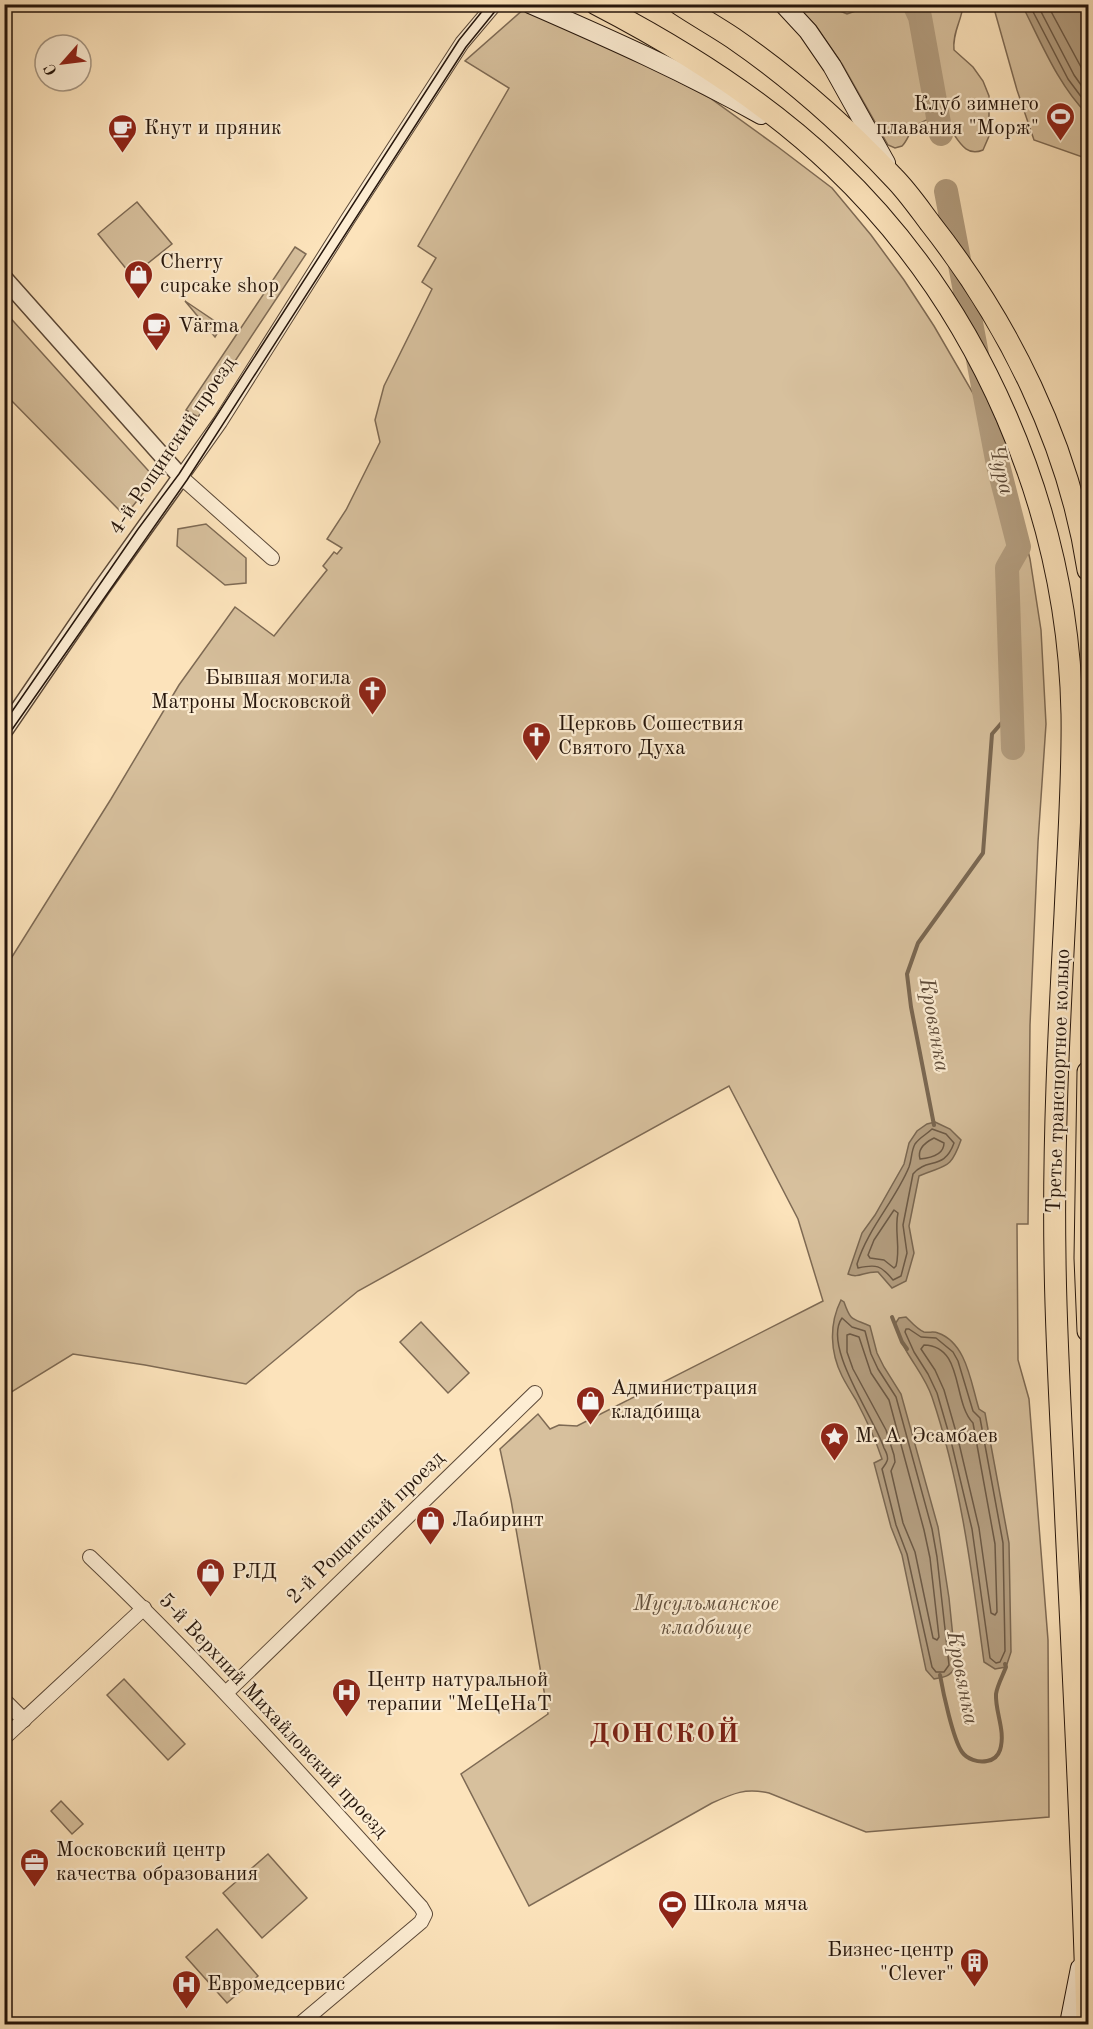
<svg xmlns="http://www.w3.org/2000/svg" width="1093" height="2029" font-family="'Old Standard TT',serif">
  <rect width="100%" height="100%" fill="#fce3bb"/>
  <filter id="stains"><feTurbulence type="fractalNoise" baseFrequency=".00333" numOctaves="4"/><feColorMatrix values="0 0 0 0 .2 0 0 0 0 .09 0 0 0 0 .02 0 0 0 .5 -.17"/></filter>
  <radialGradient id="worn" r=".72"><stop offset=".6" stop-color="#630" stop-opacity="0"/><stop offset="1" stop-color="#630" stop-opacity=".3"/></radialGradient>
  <g fill="#d7c09d" stroke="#7e6a54" stroke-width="1.5">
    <path d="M796 5H829L833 8 847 14 873 5H963C962 20 952 33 954 50L973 67 983 81 989 96V136L983 150C951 164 955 95 915 127 909 132 908 140 902 146L895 148 888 145 842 64 816 26Z"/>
    <path d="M993 5H1088V159L1034 140 1017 90Z"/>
    <path d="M524 9 632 57 710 98 778 147 832 188 871 235 904 280 934 326 977 400 1013 490 1030 559 1041 630 1046 724 1038 842 1030 1025 1028 1224H1017L1018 1360 1029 1399 1048 1640 1049 1817 866 1832 769 1793C745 1788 734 1793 712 1803L529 1906 461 1774 548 1714 511 1500 500 1449 538 1414 550 1429 559 1425 577 1426 823 1301 798 1219 729 1086 358 1291 246 1384 145 1365 73 1354 5 1396V968L111 799 179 685 235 607 274 636 327 570 323 566 334 552 337 554 342 548 327 539 346 510 380 442 375 420 384 386 432 289 422 282 436 258 418 246 509 88 465 61Z"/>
    <path d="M137 202 172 244 132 276 98 234Z"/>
    <path d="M295 247 306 254 198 417 186 410Z"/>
    <path d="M185 301 222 326 215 337Z"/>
    <path d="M5 312 155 478 125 516 5 394Z"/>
    <path d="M206 524 246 558V583L225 585 177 546 178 529Z"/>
    <path d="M421 1322 469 1373 448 1393 400 1342Z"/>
    <path d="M124 1679 185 1744 168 1760 107 1695Z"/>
    <path d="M61 1801 83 1824 72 1834 51 1811Z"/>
    <path d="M268 1854 307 1898 262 1938 223 1893Z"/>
    <path d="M217 1929 258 1976 227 2003 186 1957Z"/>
  </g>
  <g fill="#b39d7f" stroke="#7a6751" stroke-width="1.5">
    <path d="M1022 5H1088V115C1058 85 1041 42 1022 5Z"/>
    <path d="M935 1122 950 1129 961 1140C950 1171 946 1164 919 1176L909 1226 914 1253 906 1281 892 1288 878 1272C864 1271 859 1279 848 1274L862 1233 875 1215 904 1164 909 1143 917 1131 927 1124Z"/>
    <path d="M841 1300 844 1302C851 1322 852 1318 870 1326L877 1353 884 1367 901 1394 938 1527 949 1598 956 1667C949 1677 945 1677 934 1679L926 1670 902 1555 891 1527 874 1463 882 1459C875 1438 866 1419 856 1400 851 1392 846 1384 842 1376 830 1352 829 1324 841 1300Z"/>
    <path d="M906 1317C911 1322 918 1330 924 1332 929 1333 934 1331 938 1333 967 1343 971 1384 979 1409L985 1413 1009 1543 1011 1652 1006 1667 995 1669 984 1662C972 1573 961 1483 932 1397 927 1382 918 1370 910 1357 903 1347 899 1335 895 1324L899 1318Z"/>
  </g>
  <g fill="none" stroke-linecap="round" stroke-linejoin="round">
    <g stroke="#6c5945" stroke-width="1.5">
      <path d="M1029 4 1068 79 1088 106"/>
      <path d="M1037 4 1074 75 1088 95"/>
      <path d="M1047 4 1088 80"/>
      <path d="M932 1129 946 1134 954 1143C944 1171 927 1157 913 1174L903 1225 907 1253 901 1276 893 1280C881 1265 876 1264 858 1268L857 1264C868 1228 895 1201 909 1167 912 1159 911 1151 915 1144 920 1137 926 1135 932 1129Z"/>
      <path d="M934 1138 944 1143C944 1155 931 1158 920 1159 917 1149 926 1142 934 1138Z"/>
      <path d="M894 1210 898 1213C894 1231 901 1248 896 1266L894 1268 884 1260 870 1258 868 1255 874 1240Z"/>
      <path d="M842 1318 852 1327 865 1331 871 1354 878 1369 896 1397 932 1529 937 1557 949 1665 944 1672H936L932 1667 907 1554 896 1525 882 1469C884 1466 886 1464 887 1461 889 1457 886 1452 884 1448 874 1417 822 1346 842 1318Z"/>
      <path d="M906 1329H909L921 1337 936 1338 953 1352 958 1361 973 1411 980 1418 1003 1543 1005 1651 1000 1662 996 1663 990 1658 972 1529 951 1441 937 1393 928 1374 914 1352 905 1332Z"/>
      <path d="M850 1334 859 1337 871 1373 889 1400 924 1530 930 1558 939 1637 937 1640 933 1638 915 1552 903 1523 891 1471 895 1462 894 1455 886 1430 853 1369 847 1352V1335Z"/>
      <path d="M924 1345C964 1346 952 1401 973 1423L995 1544 997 1612 995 1615 991 1613 979 1528 958 1439 944 1390 935 1370 921 1349Z"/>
    </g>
    <g stroke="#7a6751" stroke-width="4">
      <path d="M934 1125 911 1007 907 974 918 943 983 853 992 734 1011 712"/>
      <path d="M892 1317 902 1342 907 1349"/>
      <path d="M940 1675C943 1692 953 1739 962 1752 967 1759 978 1763 987 1761 993 1760 998 1756 1000 1750 1006 1731 995 1712 996 1694 997 1686 1003 1675 1006 1667L1005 1664"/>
    </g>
    <g stroke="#b39d7f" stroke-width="24">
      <path d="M914 4 920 17 941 134"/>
      <path d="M946 191 998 465 1019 547 1007 568 1013 748"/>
    </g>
    <defs>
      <g id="minor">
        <path d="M272 558 181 477 220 422 348 219 462 43 495 4"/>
        <path d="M90 1557C206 1667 313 1788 421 1907L425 1914 421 1922 300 2024"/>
        <path d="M226 1693 535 1393"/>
        <path d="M4 1700 24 1720"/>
        <path d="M4 1738 144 1608"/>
      </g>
      <path id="tertiary" d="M4 278 181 477 101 589 4 731"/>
      <g id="secondary">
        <path d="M530 4C608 38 687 73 761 115"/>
        <path d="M783 4 808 31 832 66 886 163"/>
        <path d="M1069 2024 1080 1968"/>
      </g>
      <g id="primary">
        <path d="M596 4C681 48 765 101 834 167 981 307 1068 511 1072 714 1073 780 1068 847 1065 914 1059 1028 1053 1143 1055 1258 1056 1347 1062 1436 1066 1525 1074 1691 1083 1858 1087 2024"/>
        <path d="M679 4C697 16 715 26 733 38 791 78 845 126 893 177 907 191 918 207 930 223 1008 322 1069 444 1088 570"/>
        <path d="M1088 1072 1085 1258 1088 1331"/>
      </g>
    </defs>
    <use href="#minor" stroke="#5b4837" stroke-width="16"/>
    <use href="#tertiary" stroke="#5b4837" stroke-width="19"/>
    <use href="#secondary" stroke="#25150b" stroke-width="20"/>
    <use href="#primary" stroke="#25150b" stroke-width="23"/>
    <use href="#minor" stroke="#fdedd3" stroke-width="14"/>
    <use href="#tertiary" stroke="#fdedd3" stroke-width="16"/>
    <use href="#secondary" stroke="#fdedd3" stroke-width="18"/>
    <use href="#primary" stroke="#fce3bb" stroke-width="21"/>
    <g stroke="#25150b" stroke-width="1.5">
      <path d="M4 723 138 529 179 474 459 40 488 4"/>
      <path d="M4 741 187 480 466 47 501 4"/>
    </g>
  </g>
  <defs>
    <symbol id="stadium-pin" viewBox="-11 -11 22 30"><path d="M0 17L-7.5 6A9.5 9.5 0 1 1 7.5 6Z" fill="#8f2418" stroke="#fdedd3"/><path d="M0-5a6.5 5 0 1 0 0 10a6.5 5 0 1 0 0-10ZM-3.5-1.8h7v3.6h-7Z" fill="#fff"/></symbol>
    <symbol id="cafe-pin" viewBox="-11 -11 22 30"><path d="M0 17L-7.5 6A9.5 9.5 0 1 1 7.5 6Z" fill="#8f2418" stroke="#fdedd3"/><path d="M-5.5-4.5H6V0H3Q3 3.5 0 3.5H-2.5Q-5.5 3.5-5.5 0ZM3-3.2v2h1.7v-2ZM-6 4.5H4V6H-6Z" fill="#fff"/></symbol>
    <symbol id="shop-pin" viewBox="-11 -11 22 30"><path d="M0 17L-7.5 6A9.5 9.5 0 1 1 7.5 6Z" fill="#8f2418" stroke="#fdedd3"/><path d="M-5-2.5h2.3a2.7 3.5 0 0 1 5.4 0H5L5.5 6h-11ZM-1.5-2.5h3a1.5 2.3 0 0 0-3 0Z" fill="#fff"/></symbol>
    <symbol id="church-pin" viewBox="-11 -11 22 30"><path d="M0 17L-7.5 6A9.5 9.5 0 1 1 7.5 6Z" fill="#8f2418" stroke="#fdedd3"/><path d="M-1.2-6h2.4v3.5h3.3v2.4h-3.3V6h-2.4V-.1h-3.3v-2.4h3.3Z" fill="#fff"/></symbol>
    <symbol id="sight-pin" viewBox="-11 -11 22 30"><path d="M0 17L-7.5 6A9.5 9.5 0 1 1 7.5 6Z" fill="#8f2418" stroke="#fdedd3"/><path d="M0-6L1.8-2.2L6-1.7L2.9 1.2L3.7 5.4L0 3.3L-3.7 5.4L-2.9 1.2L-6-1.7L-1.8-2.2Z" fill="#fff"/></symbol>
    <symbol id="hospital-pin" viewBox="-11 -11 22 30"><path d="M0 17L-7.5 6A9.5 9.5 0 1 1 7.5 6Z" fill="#8f2418" stroke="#fdedd3"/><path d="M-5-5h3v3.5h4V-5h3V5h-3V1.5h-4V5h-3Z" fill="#fff"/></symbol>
    <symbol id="office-pin" viewBox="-11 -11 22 30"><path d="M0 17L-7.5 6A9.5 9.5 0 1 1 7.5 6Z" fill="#8f2418" stroke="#fdedd3"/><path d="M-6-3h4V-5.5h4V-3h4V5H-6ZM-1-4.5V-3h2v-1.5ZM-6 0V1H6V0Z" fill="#fff"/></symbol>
    <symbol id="building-pin" viewBox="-11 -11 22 30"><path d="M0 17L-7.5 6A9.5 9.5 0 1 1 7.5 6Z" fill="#8f2418" stroke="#fdedd3"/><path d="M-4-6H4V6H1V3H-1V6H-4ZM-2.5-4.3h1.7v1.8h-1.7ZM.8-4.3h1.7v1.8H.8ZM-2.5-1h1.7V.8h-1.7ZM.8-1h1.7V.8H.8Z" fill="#fff"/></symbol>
  </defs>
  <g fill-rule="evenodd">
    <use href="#stadium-pin" x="1044" y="100" width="33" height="45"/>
    <use href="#cafe-pin" x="106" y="112" width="33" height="45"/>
    <use href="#shop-pin" x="122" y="258" width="33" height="45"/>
    <use href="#cafe-pin" x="140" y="310" width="33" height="45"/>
    <use href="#church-pin" x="356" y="674" width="33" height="45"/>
    <use href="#church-pin" x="520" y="720" width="33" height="45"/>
    <use href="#shop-pin" x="574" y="1384" width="33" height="45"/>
    <use href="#sight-pin" x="818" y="1420" width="33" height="45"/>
    <use href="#shop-pin" x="414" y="1504" width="33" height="45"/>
    <use href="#shop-pin" x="194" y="1556" width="33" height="45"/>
    <use href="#hospital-pin" x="330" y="1676" width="33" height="45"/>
    <use href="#office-pin" x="18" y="1846" width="33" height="45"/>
    <use href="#stadium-pin" x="656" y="1888" width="33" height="45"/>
    <use href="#building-pin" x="958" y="1946" width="33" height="45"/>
    <use href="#hospital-pin" x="170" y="1968" width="33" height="45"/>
  </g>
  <g text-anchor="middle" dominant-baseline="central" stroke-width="4.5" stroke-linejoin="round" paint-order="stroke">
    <g font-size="21" fill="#25150b" stroke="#fdedd3" text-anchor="start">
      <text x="1039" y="104" text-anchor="end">Клуб зимнего<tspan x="1039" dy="24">плавания "Морж"</tspan></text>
      <text x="144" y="128">Кнут и пряник</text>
      <text x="160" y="262">Cherry<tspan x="160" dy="24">cupcake shop</tspan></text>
      <text x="178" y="326">Värma</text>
      <text x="351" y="678" text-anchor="end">Бывшая могила<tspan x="351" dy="24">Матроны Московской</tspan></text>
      <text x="558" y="724">Церковь Сошествия<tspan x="558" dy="24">Святого Духа</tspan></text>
      <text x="611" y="1388">Администрация<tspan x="611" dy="24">кладбища</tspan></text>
      <text x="855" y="1436">М. А. Эсамбаев</text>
      <text x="452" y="1520">Лабиринт</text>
      <text x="232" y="1572">РЛД</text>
      <text x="367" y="1680">Центр натуральной<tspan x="367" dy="24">терапии "МеЦеНаТ</tspan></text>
      <text x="56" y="1850">Московский центр<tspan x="56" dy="24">качества образования</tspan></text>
      <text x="693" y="1904">Школа мяча</text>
      <text x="954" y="1950" text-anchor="end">Бизнес-центр<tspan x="954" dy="24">"Clever"</tspan></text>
      <text x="207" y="1984">Евромедсервис</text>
    </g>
    <g font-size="21" fill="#25150b" stroke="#fdedd3">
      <text transform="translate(173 446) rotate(-56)">4-й Рощинский проезд</text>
      <text transform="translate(1059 1081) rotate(-88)">Третье транспортное кольцо</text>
      <text transform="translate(366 1528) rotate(-44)">2-й Рощинский проезд</text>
      <text transform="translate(273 1716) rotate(47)">5-й Верхний Михайловский проезд</text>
    </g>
    <g font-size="21" font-style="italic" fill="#63513e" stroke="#fdedd3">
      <text x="706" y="1604">Мусульманское<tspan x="706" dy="24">кладбище</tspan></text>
    </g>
    <g font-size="22" font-style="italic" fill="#5e4b39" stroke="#fdedd3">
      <text transform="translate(1001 470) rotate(77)">Чура</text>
      <text transform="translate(934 1025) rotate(80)">Кровянка</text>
      <text transform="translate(962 1678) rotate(79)">Кровянка</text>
    </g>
    <g font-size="27" font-weight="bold" letter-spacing="1.5" fill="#7a1f14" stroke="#fdedd3">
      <text x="665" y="1734">ДОНСКОЙ</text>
    </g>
  </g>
  <rect width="1093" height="2029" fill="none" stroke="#fce3bb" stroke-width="24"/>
  <rect x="6" y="6" width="1081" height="2017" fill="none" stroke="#25150b" stroke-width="3"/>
  <rect x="12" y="12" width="1069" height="2005" fill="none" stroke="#25150b" stroke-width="1.5"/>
  <g transform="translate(63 63) rotate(242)"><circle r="28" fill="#fdedd3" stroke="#a79783" stroke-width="1.5"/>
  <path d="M0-4.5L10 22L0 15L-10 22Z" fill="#8f2418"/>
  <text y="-9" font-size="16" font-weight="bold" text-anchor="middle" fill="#25150b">С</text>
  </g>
  <rect width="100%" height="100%" filter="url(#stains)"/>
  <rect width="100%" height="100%" fill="url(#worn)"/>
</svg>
